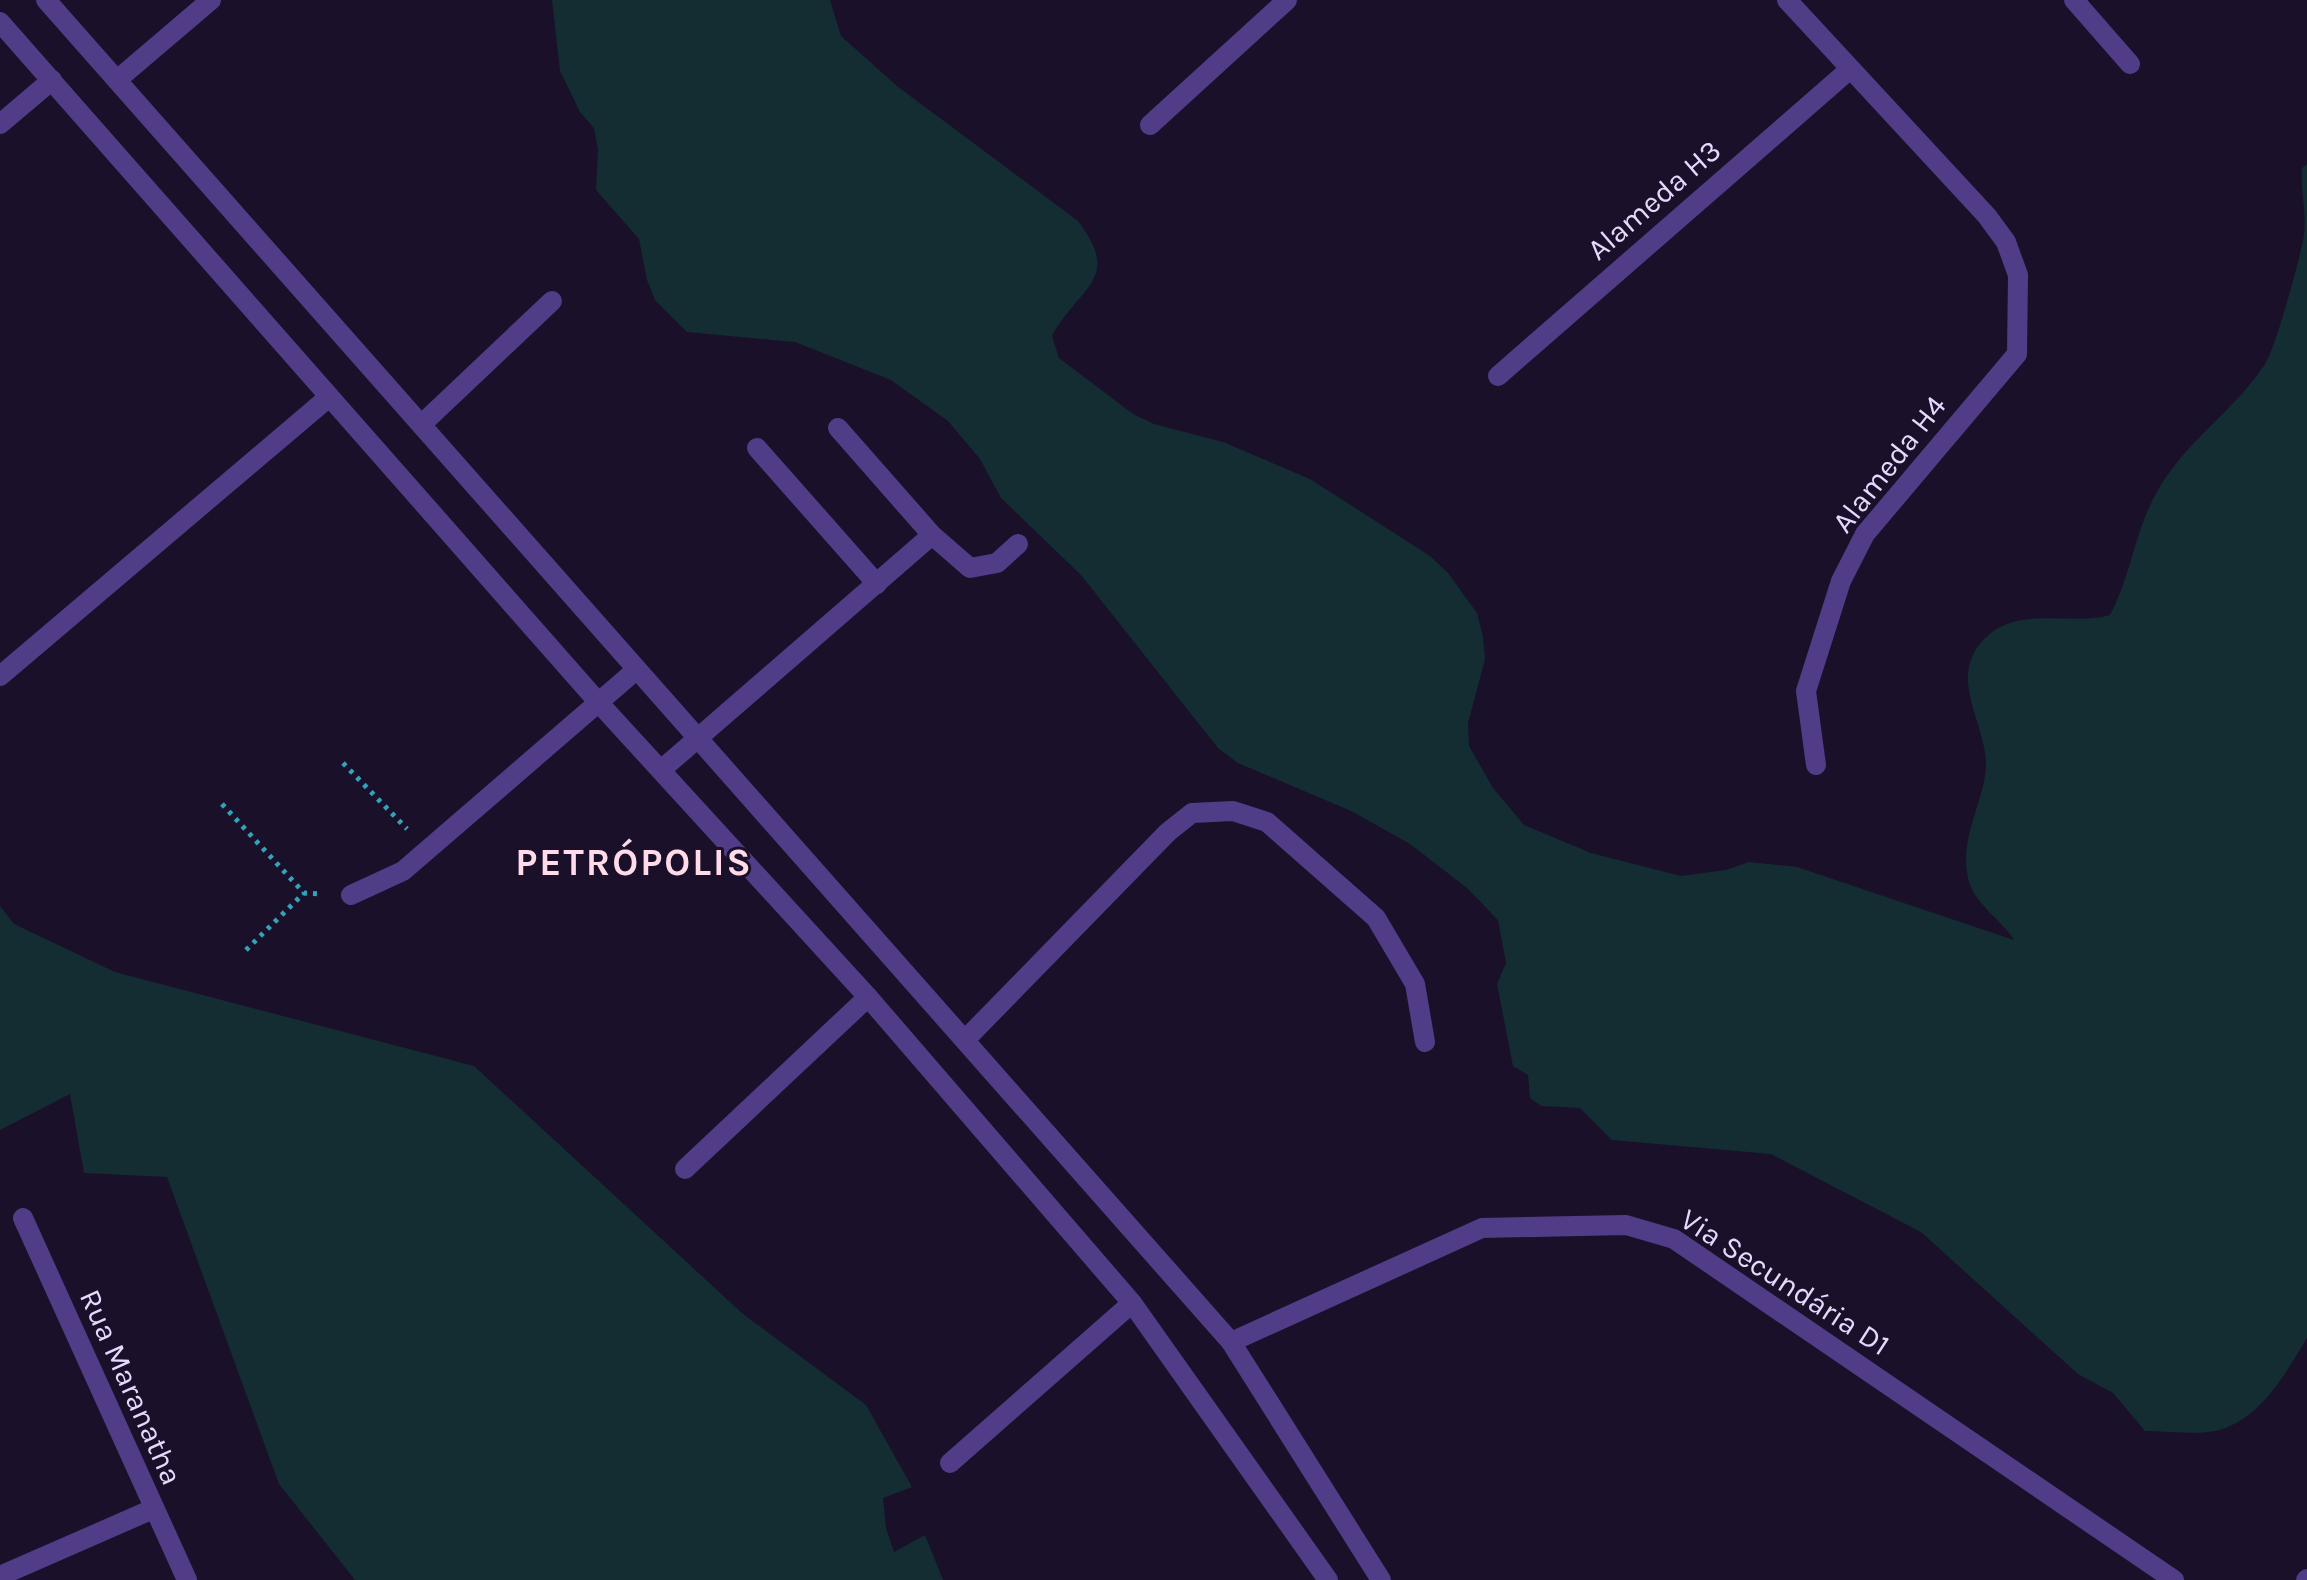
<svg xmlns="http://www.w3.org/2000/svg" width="2307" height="1580" font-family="Karla,sans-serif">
  <rect width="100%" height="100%" fill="#1a1029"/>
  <g fill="#132d33">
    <path d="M552 0H830L841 36 897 86 1078 221C1123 280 1079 286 1052 336L1059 358 1133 414 1154 424 1223 442 1310 479 1430 556 1448 573 1477 613 1483 637 1485 659 1468 723 1469 746 1493 788 1524 825 1591 853 1681 876 1726 870 1749 862 1797 867 2014 940C2003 921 1972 902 1968 878 1960 841 1979 811 1985 776 1994 728 1938 676 1991 633 2023 607 2073 626 2110 615 2131 576 2135 529 2158 490 2186 441 2235 410 2265 364 2275 350 2301 255 2304 235 2307 214 2300 189 2302 168L2307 164V1338C2285 1374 2260 1421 2215 1431 2194 1435 2168 1431 2145 1431L2113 1393 2078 1374 1921 1232 1771 1154 1612 1140 1580 1108 1541 1106 1530 1098 1528 1075 1513 1066 1497 984 1506 963 1498 920 1467 888 1410 844 1351 811 1238 763 1218 748 1081 575 1001 498 980 459 948 421 891 380 795 342 687 332 655 300 647 280 639 239 596 190 598 149 594 128 580 112 560 71Z"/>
    <path d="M0 906 14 924 115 972 474 1066 743 1314 866 1405 912 1487 883 1498 886 1528 894 1552 925 1535 943 1580H355L279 1484 167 1177 84 1173 70 1094 0 1130Z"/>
  </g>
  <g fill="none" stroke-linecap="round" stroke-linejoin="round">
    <g stroke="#31a3bb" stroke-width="5" stroke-dasharray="4 6" stroke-linecap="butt">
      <path d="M343 763 407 829"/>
      <path d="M222 804 304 893 322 894"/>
      <path d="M246 950 304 893"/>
    </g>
    <g stroke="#513c88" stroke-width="20">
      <path d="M46 0 1231 1342 1381 1580"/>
      <path d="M1787 0 1987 216 2006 242 2018 275 2017 354 1865 534 1841 581 1806 691 1816 765"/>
      <path d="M2074 0 2130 64"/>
      <path d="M0 22 599 703 868 997 1132 1303 1328 1580"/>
      <path d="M117 80 211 0"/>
      <path d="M0 124 52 80"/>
      <path d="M1150 125 1287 0"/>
      <path d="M1498 376 1849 70"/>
      <path d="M422 424 552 301"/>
      <path d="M838 428 932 535 970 568 997 563 1018 544"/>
      <path d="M757 448 877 584"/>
      <path d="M0 676 329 397"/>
      <path d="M661 770 932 535"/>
      <path d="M351 895 403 871 636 670"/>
      <path d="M965 1040 1168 832 1192 813 1233 811 1267 822 1376 918 1415 984 1425 1042"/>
      <path d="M685 1169 868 997"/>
      <path d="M23 1218 187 1580"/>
      <path d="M1231 1342 1482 1228 1626 1225 1674 1239 2174 1580"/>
      <path d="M950 1463 1132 1303"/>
      <path d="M0 1576 153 1509"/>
      <path d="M2306 1580 2307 1579"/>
    </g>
  </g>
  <g text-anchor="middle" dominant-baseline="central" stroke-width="6" stroke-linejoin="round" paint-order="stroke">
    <g font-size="30" fill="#e6d9ff" stroke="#1a1029">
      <text transform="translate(1654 200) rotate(-41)">Alameda H3</text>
      <text transform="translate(1889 464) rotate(-52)">Alameda H4</text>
      <text transform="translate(1785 1282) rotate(33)">Via Secundária D1</text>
      <text transform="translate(131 1387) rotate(66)">Rua Maranatha</text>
    </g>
    <g font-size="38" font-weight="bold" letter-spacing="2" fill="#ffdbe9" stroke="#1a1029">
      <text x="634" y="862">PETRÓPOLIS</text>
    </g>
  </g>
</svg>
